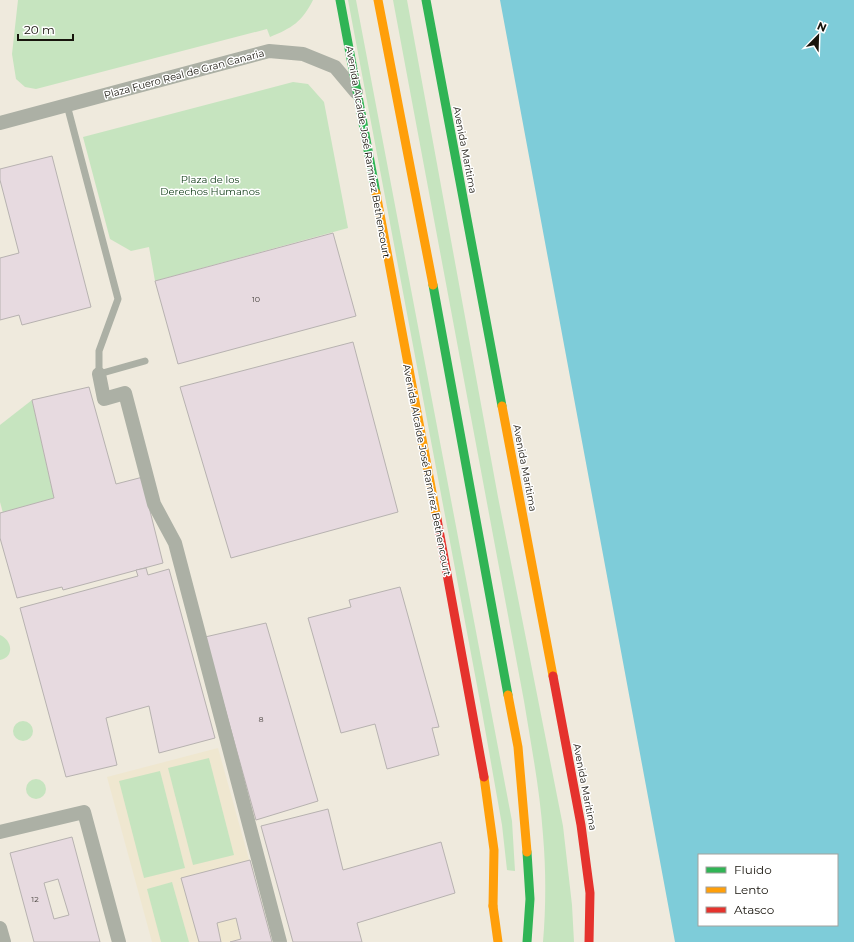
<svg xmlns="http://www.w3.org/2000/svg" width="854" height="942" font-family="Montserrat,sans-serif">
  <rect width="100%" height="100%" fill="#efeadd"/>
  <path fill="#efe7d0" d="M218 748 272 942H152L107 777Z"/>
  <g fill="#c6e4bf">
    <path d="M18 0H313C302 22 292 28 270 37L267 29 36 89 25 87 16 79 12 54Z"/>
    <path d="M348 0H356L512 821 515 871 507 870 502 825 482 712Z"/>
    <path d="M393 0H407L498 497 563 826 572 905 574 942H543C546 906 546 870 543 835 540 790 531 745 524 701Z"/>
    <path d="M293 82 308 84 324 102 348 228 155 281 149 247 131 251 110 239 83 137Z"/>
    <path d="M32 400 54 498 3 513 0 502V425Z"/>
    <path d="M0 635C12 640 15 657 0 660Z"/>
    <circle cx="23" cy="731" r="10"/>
    <path d="M209 758 234 855 193 865 168 768Z"/>
    <path d="M160 771 185 868 144 878 119 781Z"/>
    <circle cx="36" cy="789" r="10"/>
    <path d="M172 882 189 942H161L147 889Z"/>
  </g>
  <path fill="#7eccd9" fill-rule="evenodd" d="M500 0H854V942H675ZM699 855H837V925H699Z"/>
  <g fill="#e7dae0" stroke="#b7b2b0" fill-rule="evenodd">
    <path d="M52 156 91 307 22 325 19 315 0 320V258L19 253 0 180V169Z"/>
    <path d="M333 233 356 316 178 364 155 281Z"/>
    <path d="M353 342 398 512 231 558 180 387Z"/>
    <path d="M89 387 116 484 143 477 146 495 163 563 63 590 62 587 17 598 0 538V513L54 498 32 400Z"/>
    <path d="M146 568 148 575 169 569 215 738 159 753 149 706 106 718 117 765 66 777 20 608 138 576 136 570Z"/>
    <path d="M400 587 439 727 432 728 439 755 387 769 375 724 341 733 308 618 351 607 349 600Z"/>
    <path d="M266 623 318 801 256 820 205 637Z"/>
    <path d="M328 809 343 870 441 842 455 893 357 923 362 942H293L261 826Z"/>
    <path d="M72 837 100 942H34L10 853ZM58 879 69 915 54 919 44 883Z"/>
    <path d="M250 860 272 942H230L241 939 236 918 217 923 221 942H199L181 878Z"/>
  </g>
  <g fill="none" stroke-linecap="round" stroke-linejoin="round">
    <path stroke="#acb0a5" stroke-width="7" d="M67 105 118 299 99 351V374L145 361"/>
    <g stroke="#acb0a5" stroke-width="14">
      <path d="M0 123 269 51 303 54 335 67 356 92"/>
      <path d="M99 374 104 399 125 393 154 504 175 543 280 942"/>
      <path d="M0 832 84 812 119 942"/>
      <path d="M0 928 4 942"/>
    </g>
    <g stroke="#30b455" stroke-width="9">
      <path d="M340 0 376 193"/>
      <path d="M426 0 502 406"/>
      <path d="M433 285 508 695"/>
      <path d="M527 942 530 899 527 852"/>
    </g>
    <g stroke="#ff9f0a" stroke-width="9">
      <path d="M378 0 433 285"/>
      <path d="M376 193 437 519"/>
      <path d="M502 406 553 676"/>
      <path d="M508 695 518 747 527 852"/>
      <path d="M484 777 494 850 493 906"/>
      <path d="M493 906 498 942"/>
    </g>
    <g stroke="#e5322d" stroke-width="9">
      <path d="M437 519 484 777"/>
      <path d="M553 676 581 825 590 893 589 942"/>
    </g>
  </g>
  <g text-anchor="middle" dominant-baseline="central" stroke-width="3" stroke-linejoin="round" paint-order="stroke">
    <g font-size="8" fill="#4b4641">
      <text x="256" y="299">10</text>
      <text x="261" y="719">8</text>
      <text x="35" y="899">12</text>
    </g>
    <g font-size="10" fill="#17140c" stroke="#fff">
      <text transform="translate(184 74) rotate(-15)">Plaza Fuero Real de Gran Canaria</text>
      <text transform="translate(465 150) rotate(79)">Avenida Maritima</text>
      <text transform="translate(368 152) rotate(80)">Avenida Alcalde José Ramírez Bethencourt</text>
      <text transform="translate(525 468) rotate(79)">Avenida Maritima</text>
      <text transform="translate(427 470) rotate(79)">Avenida Alcalde José Ramírez Bethencourt</text>
      <text transform="translate(585 787) rotate(79)">Avenida Maritima</text>
    </g>
    <g font-size="10" fill="#093710" stroke="#fff">
      <text x="210" y="179">Plaza de los<tspan x="210" dy="12">Derechos Humanos</tspan></text>
    </g>
  </g>
  <rect x="698" y="854" width="140" height="72" fill="#ffffff" stroke="#a2a19e"/>
  <rect x="706" y="867" width="20" height="6" fill="#30b455" stroke="#a2a19e"/>
  <text x="734" y="874" font-size="12" fill="#17140c">Fluido</text>
  <rect x="706" y="887" width="20" height="6" fill="#ff9f0a" stroke="#a2a19e"/>
  <text x="734" y="894" font-size="12" fill="#17140c">Lento</text>
  <rect x="706" y="907" width="20" height="6" fill="#e5322d" stroke="#a2a19e"/>
  <text x="734" y="914" font-size="12" fill="#17140c">Atasco</text>
  <g transform="translate(818 36) rotate(23)" stroke="#ffffff" stroke-width="3" paint-order="stroke">
  <path d="M0-3L7 15L0 10L-7 15Z" fill="#17140c"/>
  <text y="-6" font-size="11" font-weight="bold" text-anchor="middle" fill="#17140c">N</text>
  </g>
  <path d="M18 34v6h55v-6" fill="none" stroke="#17140c" stroke-width="2"/>
  <text x="24" y="34" font-size="12" fill="#17140c" stroke="#ffffff" stroke-width="3" paint-order="stroke">20 m</text>
</svg>
